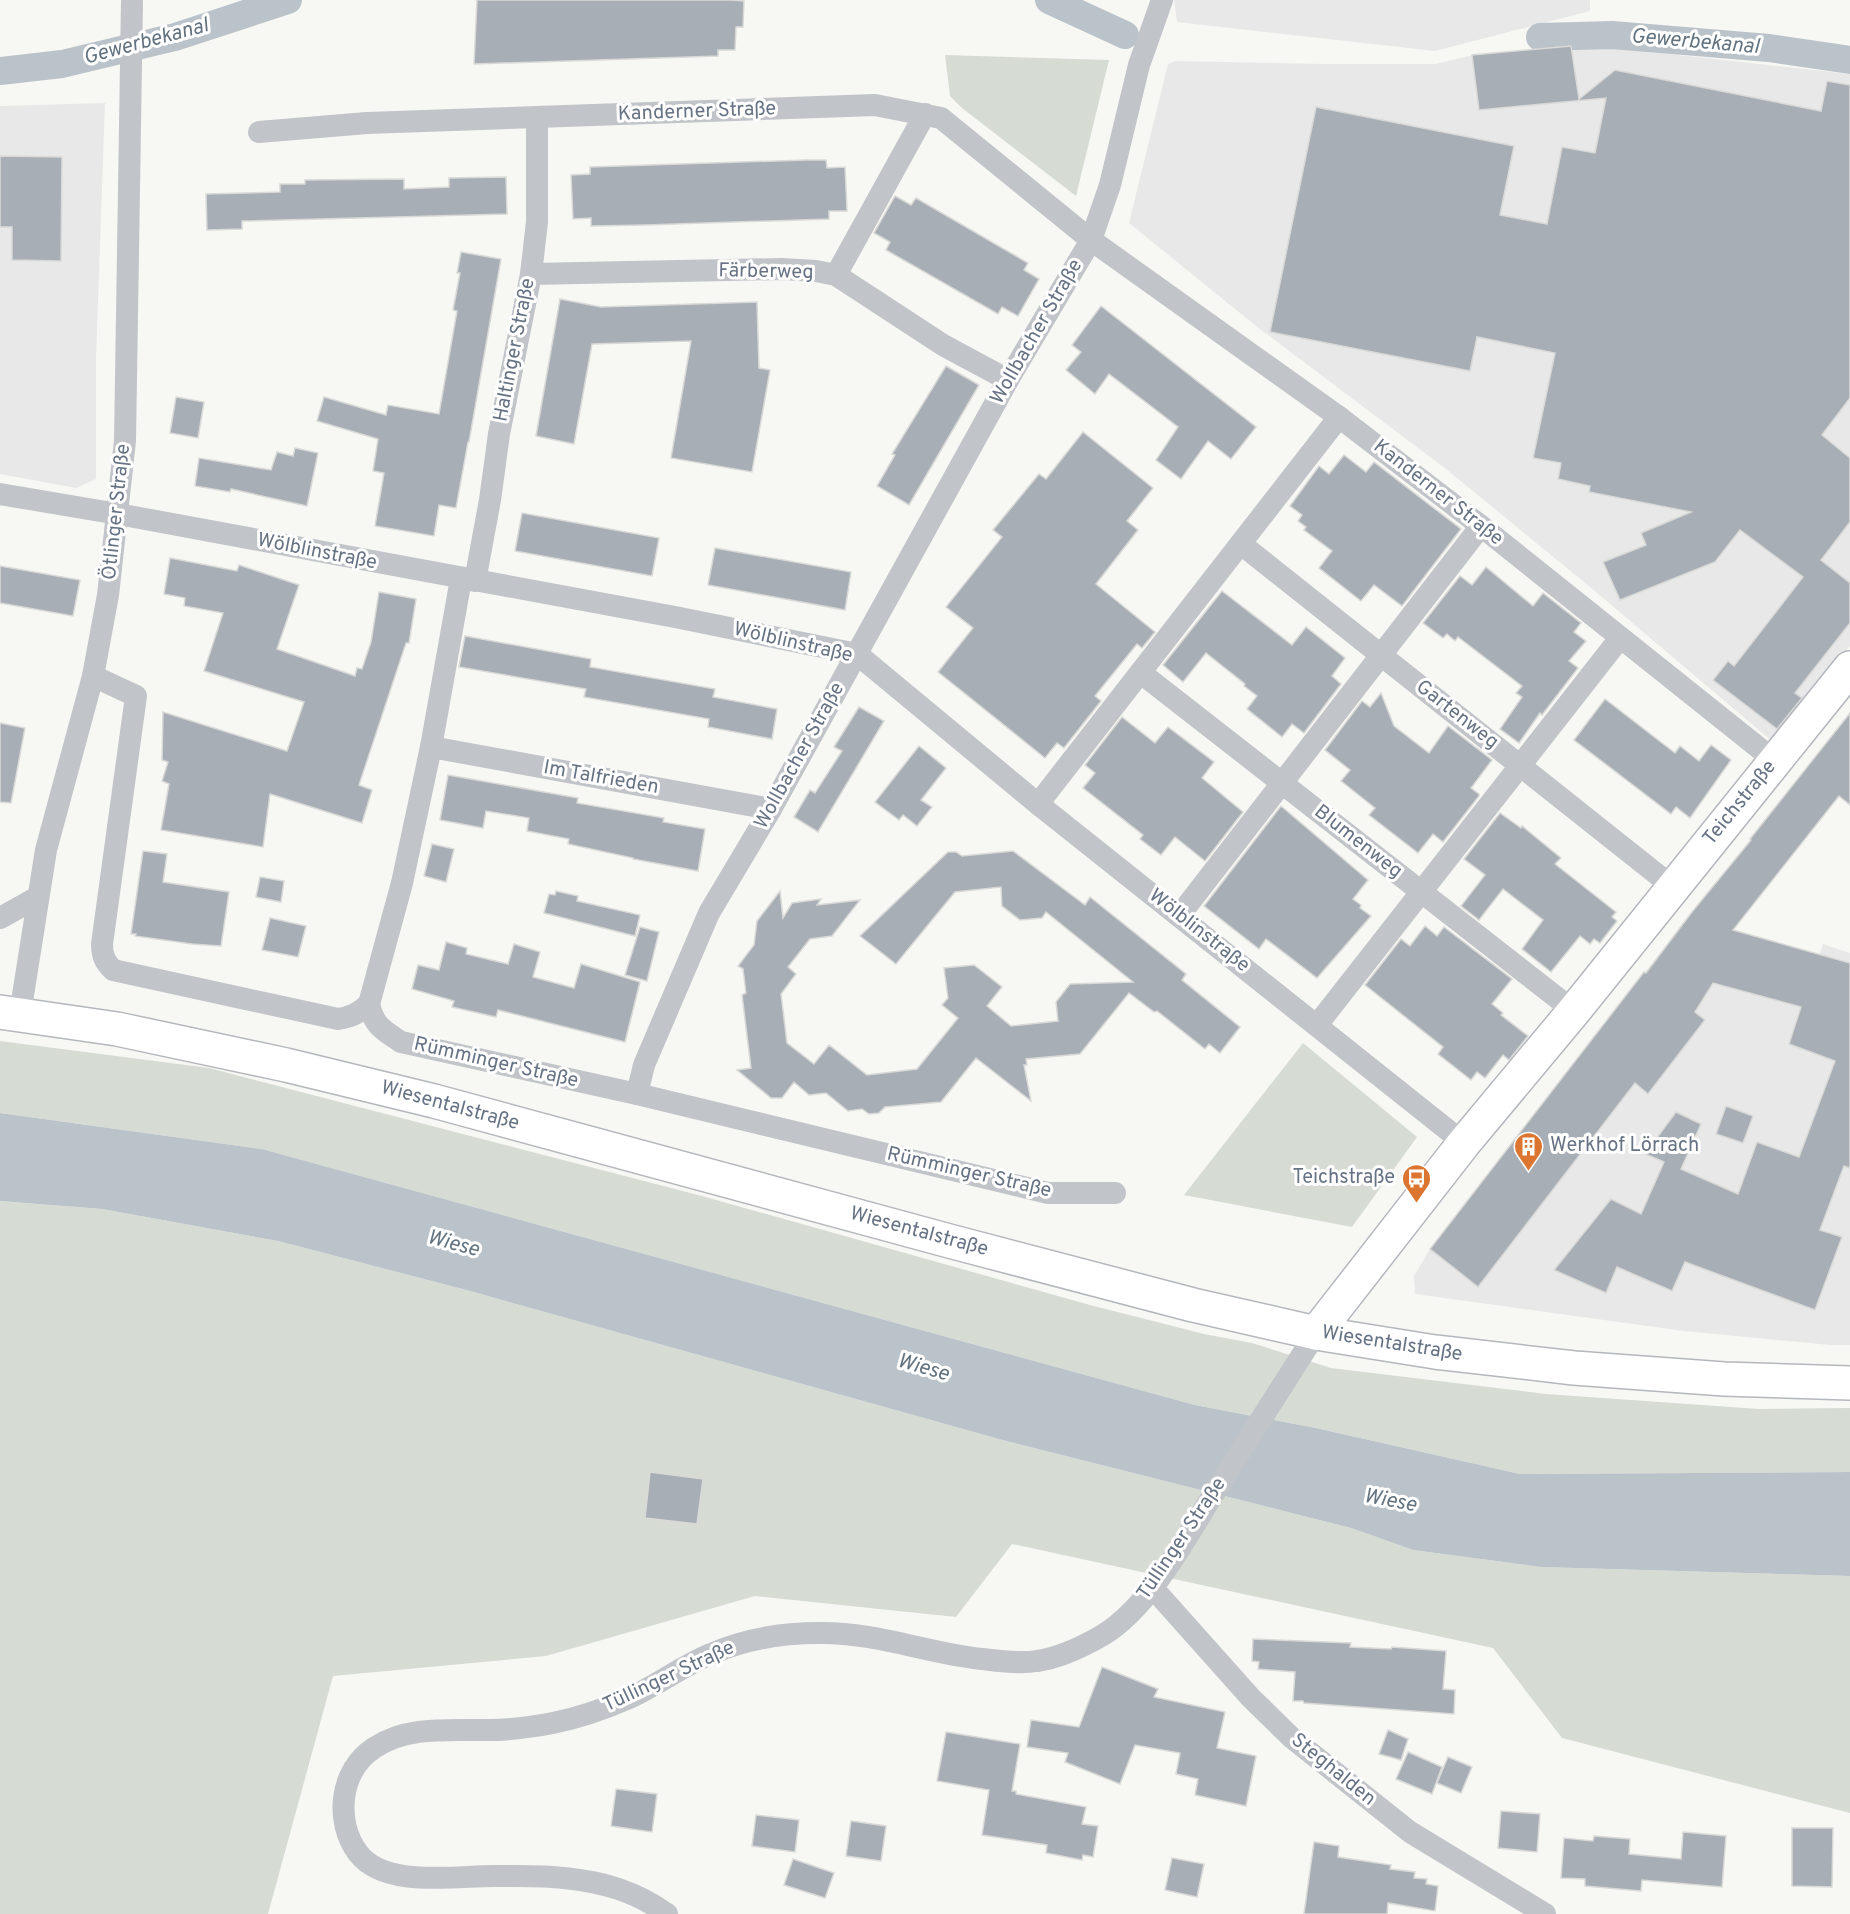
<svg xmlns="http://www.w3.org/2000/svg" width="1850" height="1914" font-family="Overpass,sans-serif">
  <rect width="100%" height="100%" fill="#f7f7f4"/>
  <g fill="#e8e8e8">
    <path d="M1174 0H1590V11L1435 51 1177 22Z"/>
    <path d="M1587 45 1850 74V646L1773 742 1590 587 1446 469 1256 326 1129 223 1168 64 1176 61 1323 64H1436L1472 55Z"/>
    <path d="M105 103 96 358V479L76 488 0 474V106Z"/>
    <path d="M1692 912 1736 946 1815 967 1823 944 1850 953V1345H1830L1684 1331 1415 1294 1414 1276 1430 1249Z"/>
  </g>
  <g fill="#d6dcd4">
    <path d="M945 55 1109 60 1076 196 962 108 950 96Z"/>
    <path d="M0 1041 209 1068 702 1196 1090 1305 1204 1334 1252 1343 1331 1368 1546 1394 1759 1409 1850 1408V1472L1520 1474 1316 1428 1195 1405 262 1149 0 1113Z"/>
    <path d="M1303 1043 1417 1137 1352 1227 1184 1195Z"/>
    <path d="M0 1201 102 1209 278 1241 470 1291 1006 1441 1351 1528 1413 1550 1541 1567 1850 1576V1813L1562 1738 1493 1648 1012 1544 956 1617 755 1596 546 1656 333 1676 268 1914H0Z"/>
  </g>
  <path fill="#bbc3ca" d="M0 1113 262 1149 1195 1405 1316 1428 1520 1474 1850 1472V1576L1541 1567 1413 1550 1351 1528 1006 1441 470 1291 278 1241 102 1209 0 1201Z"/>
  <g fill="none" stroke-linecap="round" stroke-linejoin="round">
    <g stroke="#bbc3ca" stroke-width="28">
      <path d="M1049 0 1125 35"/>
      <path d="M1540 37 1612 35 1769 48 1850 60"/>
      <path d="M0 71 62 64 175 37 288 0"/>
    </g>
  </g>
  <g fill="#a7aeb5" stroke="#d9d9d7" stroke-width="1.5">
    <path d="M477 0H730L744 1 743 27H736L735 50H718V56L474 64Z"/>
    <path d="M1571 46 1579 99 1615 70 1821 111 1827 81 1850 85V398L1822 435 1850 458V522L1821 560 1850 583V623L1795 693 1802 698 1777 729 1713 680 1728 661 1734 666 1803 577 1740 530 1715 562 1620 600 1603 562 1646 545 1641 533 1691 512 1589 492 1590 486 1558 479 1561 463 1533 458 1555 353 1477 337 1470 371 1270 332 1316 107 1514 146 1500 215 1547 224 1562 147 1595 153 1606 98 1479 110 1472 55Z"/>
    <path d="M0 156 62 157 61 261 12 260V227H0Z"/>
    <path d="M806 160H826L827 168 845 167 847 211H829V219L645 225 591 226V218L573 219 571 175 590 174V167Z"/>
    <path d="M506 177 507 214 242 221V229L207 230 206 194 280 192V184H305V180L404 179V189L449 187V178Z"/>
    <path d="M895 196 911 205 916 198 1028 263 1024 270 1039 279 1018 316 1002 307 998 314 886 250 890 242 874 233Z"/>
    <path d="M461 252 501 259 469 442H468L456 508 439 505 434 536 375 526 384 473 373 471 378 439 317 421 324 397 386 415 388 405 439 414 457 311 453 310 460 273H457Z"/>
    <path d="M560 299 601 307 757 302 759 368 770 370 752 472 671 458 691 341 592 344 574 444 536 436Z"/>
    <path d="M1101 306 1256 427 1231 459 1208 441 1181 479 1156 460 1178 427 1109 374 1095 394 1066 370 1081 352 1072 345Z"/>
    <path d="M946 366 979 385 909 505 877 486 895 455 892 454Z"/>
    <path d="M176 397 204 402 198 438 170 433Z"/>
    <path d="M1083 432 1153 488 1127 521 1138 530 1096 584 1155 632 1142 648 1137 644 1095 696 1101 701 1064 748 1057 743 1045 758 938 672 973 628 946 607 1002 537 993 530 1039 474 1046 479Z"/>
    <path d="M295 448 318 453 307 506 231 489 230 492 195 486 199 458 271 470 277 452 293 456Z"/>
    <path d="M1344 455 1366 472 1374 462 1461 529 1402 606 1374 585 1361 601 1319 568 1332 551 1304 530 1306 527 1298 521 1302 515 1290 506 1319 466 1329 474Z"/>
    <path d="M522 513 659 538 652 576 515 551Z"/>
    <path d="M715 548 851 572 845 610 708 585Z"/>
    <path d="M170 558 237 571 239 565 299 585 277 649 355 676 357 668 362 669 371 642 379 592 416 599 409 643H406L359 785 372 790 362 823 270 794 263 847 161 830 169 784 162 781 168 762 162 760 163 712 287 751 304 702 204 671 223 613 184 606 185 598 164 594Z"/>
    <path d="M0 566 80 580 73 616 0 603Z"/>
    <path d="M1486 567 1533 606 1543 593 1581 623 1574 632 1586 641 1569 661 1578 668 1542 715 1540 713 1519 743 1500 729 1522 697 1516 693 1522 686 1458 637 1455 641 1447 634 1443 638 1423 623 1460 576 1472 585Z"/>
    <path d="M1222 591 1292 645 1306 627 1345 658 1332 676 1341 684 1304 733 1292 724 1282 737 1247 709 1257 696 1244 686 1245 684 1206 653 1183 682 1163 665Z"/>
    <path d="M465 636 591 659 590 667 715 689 713 697 777 709 772 739 708 727 709 719 584 697 586 689 459 667Z"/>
    <path d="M1381 693 1394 726 1429 753 1448 726 1492 760 1471 788 1479 794V796L1443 842 1433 834 1418 853 1369 815 1375 808 1341 781 1350 770 1325 750 1362 701 1370 707Z"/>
    <path d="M1605 699 1675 753 1680 746 1699 761 1711 745 1731 760 1690 818 1676 807 1671 814 1574 740Z"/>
    <path d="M859 707 884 721 818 832 794 817 810 790 815 793 842 751 834 747Z"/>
    <path d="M1850 713V805L1839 796 1733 930 1850 963V1168L1844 1166 1820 1230 1842 1237 1815 1310 1685 1262 1672 1291 1617 1267 1606 1293 1554 1270 1611 1199 1641 1214 1664 1162 1645 1154 1676 1112 1701 1124 1681 1169 1738 1194 1757 1142 1799 1157 1835 1061 1789 1044 1801 1007 1713 983 1695 1012 1705 1020 1648 1094 1635 1083 1478 1287 1430 1249 1644 972 1646 973 1692 912 1751 840 1750 839Z"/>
    <path d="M1122 717 1155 743 1168 727 1214 762 1202 778 1243 812 1205 861 1175 837 1161 855 1140 839 1143 835 1083 788 1095 773 1085 765Z"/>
    <path d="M0 723 25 728 11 803 0 802Z"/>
    <path d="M919 746 946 768 921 800 932 807 917 826 903 815 899 820 875 802Z"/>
    <path d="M448 775 578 798 577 803 664 818 663 822 705 829 698 871 633 859V858L568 844 569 839 527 831 529 818 486 811 483 828 440 820Z"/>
    <path d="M1281 806 1368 880 1353 899 1361 905 1360 908 1371 916 1317 978 1266 939 1259 949 1204 906Z"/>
    <path d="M1500 813 1521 828 1522 826 1561 858 1555 864 1616 912 1612 917 1617 921 1600 943 1594 939 1590 944 1580 936 1551 972 1522 949 1543 920 1503 889 1479 920 1461 906 1485 875 1464 859Z"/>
    <path d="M432 844 454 849 446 882 424 876Z"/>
    <path d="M143 851 167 854 163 882 229 892 221 946 192 944 135 936 136 934H131Z"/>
    <path d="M1013 851 1085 905 1090 897 1186 974 1182 980 1240 1027 1220 1053 1209 1044 1205 1049 1157 1011 1154 1012 1129 993 1080 1054 1026 1059 1027 1065H1024L1031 1101 976 1058 941 1102 885 1107 879 1113 869 1114 862 1109 848 1111 826 1093 809 1095 794 1082 782 1098H771L737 1070 751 1068 742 995 746 993 743 969 738 966 754 945 757 921 780 891 783 918 792 903 821 899 817 905 860 900 832 936 810 939 788 967 796 974 781 994 787 1043 814 1064 829 1045 867 1075 917 1069 958 1018 942 1005 948 998 944 968 974 965 1002 987 987 1006 1011 1026 1058 1021 1056 1002 1070 984 1133 982 1046 912 1042 918 1020 920 1002 906 1001 887 955 892 896 964 860 936 948 852H956L962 856Z"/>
    <path d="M260 877 284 881 281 902 256 897Z"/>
    <path d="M556 891 578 896 577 901 640 915 635 936 544 913 549 894 555 895Z"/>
    <path d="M270 918 306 926 298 957 262 950Z"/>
    <path d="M1425 926 1437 936 1444 927 1512 979 1492 1004 1503 1013 1501 1015 1528 1036 1509 1060 1503 1055 1485 1078 1477 1072 1471 1080 1438 1054 1443 1047 1365 985 1401 939 1410 946Z"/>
    <path d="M640 927 659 932 647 981 625 975Z"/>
    <path d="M446 942 467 948 466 954 508 964 514 944 540 952 533 977 574 988 581 964 640 982 625 1042 498 1010 496 1017 452 1007 454 1001 412 989 418 965 439 970Z"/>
    <path d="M1726 1106 1753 1116 1743 1143 1716 1134Z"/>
    <path d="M650 1472 703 1479 697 1524 645 1518Z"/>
    <path d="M1253 1639 1351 1643 1350 1647 1391 1649 1392 1647 1446 1651 1443 1689 1455 1690 1454 1714 1304 1703 1303 1701H1293L1295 1672 1258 1669 1259 1662 1252 1661Z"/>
    <path d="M1102 1667 1158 1689 1154 1697 1225 1712 1217 1748 1256 1756 1246 1806 1195 1795 1198 1779 1176 1774 1180 1753 1135 1745 1120 1784 1065 1762 1068 1753 1027 1747 1031 1720 1079 1727Z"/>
    <path d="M1388 1730 1408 1739 1401 1760 1379 1754Z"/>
    <path d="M946 1732 1020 1744 1012 1791H1016V1794L1086 1807 1082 1824 1098 1826 1093 1857 1083 1855 1082 1860 1046 1853 1047 1845 982 1835 989 1790 937 1781Z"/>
    <path d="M1408 1752 1442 1767 1432 1794 1396 1779Z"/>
    <path d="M1448 1757 1472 1767 1461 1793 1437 1783Z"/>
    <path d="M616 1789 657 1794 652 1832 611 1826Z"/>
    <path d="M1501 1811 1540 1814 1537 1852 1498 1848Z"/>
    <path d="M756 1815 799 1820 795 1852 752 1846Z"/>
    <path d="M851 1821 886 1826 881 1861 846 1856Z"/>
    <path d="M1792 1828H1833L1832 1887 1792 1886Z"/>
    <path d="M1683 1832 1726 1836 1722 1887 1642 1880 1641 1891 1585 1886V1879L1561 1878 1564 1838 1593 1841 1594 1836 1630 1839 1629 1854 1681 1859Z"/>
    <path d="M1314 1842 1339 1846 1338 1857 1391 1865 1390 1869 1415 1872 1414 1878 1427 1879 1426 1884 1438 1886 1435 1911 1388 1903 1387 1914H1304Z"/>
    <path d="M1172 1858 1204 1864 1197 1897 1165 1890Z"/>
    <path d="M793 1859 834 1873 825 1898 784 1885Z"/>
  </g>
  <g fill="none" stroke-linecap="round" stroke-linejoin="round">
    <defs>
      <path id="secondary" d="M1316 1333 1464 1143 1574 1011 1850 668"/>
      <path id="primary" d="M0 1012 117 1029 286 1065 434 1101 953 1242 1193 1305 1316 1333 1435 1352 1574 1368 1724 1379 1850 1383"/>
    </defs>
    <use href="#secondary" stroke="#b3b7bd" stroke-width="36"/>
    <use href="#primary" stroke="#b4b7bc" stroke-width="36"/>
    <g stroke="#c1c4c8" stroke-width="22">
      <path d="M259 132 367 123 875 105 941 118 1091 240 1339 417 1481 526 1774 760"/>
      <path d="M531 274 782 269 816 271 836 275 943 345 1008 380"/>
      <path d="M836 275 925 114"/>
      <path d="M0 494 118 514 675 617 857 654 1038 804 1464 1143"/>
      <path d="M1241 544 1673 887"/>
      <path d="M475 581 490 500 499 434 531 274 537 222V118"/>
      <path d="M1141 673 1574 1011"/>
      <path d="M93 676 136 696 102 944C102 956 105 962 113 970L338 1019C351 1017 359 1013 369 1004 374 1026 383 1030 401 1042L637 1094 1048 1193H1115"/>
      <path d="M431 747 771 809"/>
      <path d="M1038 804 1339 417"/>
      <path d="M1179 916 1481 526"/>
      <path d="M0 918 38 897"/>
      <path d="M369 1004 402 883 431 747 461 579"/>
      <path d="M20 1014 46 850 93 676 108 595 125 441 132 0"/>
      <path d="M1317 1025 1620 638"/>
      <path d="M637 1094 644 1065 709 913 771 809 1008 380 1091 240 1110 185 1139 65 1162 0"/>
      <path d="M1152 1587 1251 1698 1292 1738 1410 1832 1545 1914"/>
      <path d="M667 1914C635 1891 603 1882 564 1878 541 1875 516 1876 493 1876 454 1876 384 1888 358 1853 334 1821 340 1770 374 1748 408 1725 452 1731 490 1730 511 1730 532 1727 553 1723 578 1718 604 1709 627 1699 656 1686 682 1666 711 1654 745 1639 782 1633 819 1633 874 1632 927 1653 982 1659 1000 1661 1020 1664 1037 1661 1059 1658 1084 1646 1103 1635 1149 1607 1186 1538 1214 1493 1248 1440 1282 1386 1316 1333"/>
    </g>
    <use href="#secondary" stroke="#fff" stroke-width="33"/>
    <use href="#primary" stroke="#fff" stroke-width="33"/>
  </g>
  <defs>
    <symbol id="building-pin" viewBox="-11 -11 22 30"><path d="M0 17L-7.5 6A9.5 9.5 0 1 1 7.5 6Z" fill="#dc7530" stroke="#fff"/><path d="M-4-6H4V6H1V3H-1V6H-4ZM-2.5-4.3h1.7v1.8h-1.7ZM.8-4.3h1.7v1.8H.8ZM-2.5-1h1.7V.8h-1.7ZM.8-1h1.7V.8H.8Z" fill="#fff"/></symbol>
    <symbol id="bus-pin" viewBox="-11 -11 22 30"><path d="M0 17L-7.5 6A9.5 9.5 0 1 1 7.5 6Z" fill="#dc7530" stroke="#fff"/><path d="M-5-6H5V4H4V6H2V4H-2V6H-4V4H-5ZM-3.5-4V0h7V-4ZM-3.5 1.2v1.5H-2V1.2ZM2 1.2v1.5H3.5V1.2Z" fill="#fff"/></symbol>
  </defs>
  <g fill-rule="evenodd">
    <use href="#building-pin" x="1512" y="1130" width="33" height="45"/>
    <use href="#bus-pin" x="1400" y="1162" width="33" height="45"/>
  </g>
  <g text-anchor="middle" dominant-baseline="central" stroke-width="6" stroke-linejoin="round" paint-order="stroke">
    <g font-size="20" fill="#677384" stroke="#fff">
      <text transform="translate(697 112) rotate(-2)">Kanderner Straße</text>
      <text transform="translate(766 272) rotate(1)">Färberweg</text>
      <text transform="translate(1037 332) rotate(-60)">Wollbacher Straße</text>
      <text transform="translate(515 350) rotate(-79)">Haltinger Straße</text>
      <text transform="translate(1438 493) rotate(38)">Kanderner Straße</text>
      <text transform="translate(117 512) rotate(-84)">Ötlinger Straße</text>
      <text transform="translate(317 552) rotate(11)">Wölblinstraße</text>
      <text transform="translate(793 643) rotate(13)">Wölblinstraße</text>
      <text transform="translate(1457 715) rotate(38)">Gartenweg</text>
      <text transform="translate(800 756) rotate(-61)">Wollbacher Straße</text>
      <text transform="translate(601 778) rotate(10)">Im Talfrieden</text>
      <text transform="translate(1740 803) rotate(-51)">Teichstraße</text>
      <text transform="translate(1358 842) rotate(38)">Blumenweg</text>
      <text transform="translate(1199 931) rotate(38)">Wölblinstraße</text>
      <text transform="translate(496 1063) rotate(13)">Rümminger Straße</text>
      <text transform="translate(450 1106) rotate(15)">Wiesentalstraße</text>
      <text transform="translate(969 1173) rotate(13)">Rümminger Straße</text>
      <text transform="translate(919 1232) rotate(15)">Wiesentalstraße</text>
      <text transform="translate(1392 1344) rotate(9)">Wiesentalstraße</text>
      <text transform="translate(1182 1539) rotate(-56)">Tüllinger Straße</text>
      <text transform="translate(669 1677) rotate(-25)">Tüllinger Straße</text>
      <text transform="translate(1333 1770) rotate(39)">Steghalden</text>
    </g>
    <g font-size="20" fill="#677384" stroke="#fff" text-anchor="start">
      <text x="1550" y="1146">Werkhof Lörrach</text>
      <text x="1395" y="1178" text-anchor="end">Teichstraße</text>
    </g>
    <g font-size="21" font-style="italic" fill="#637380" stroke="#fff">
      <text transform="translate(146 42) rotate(-15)">Gewerbekanal</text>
      <text transform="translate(1695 42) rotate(5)">Gewerbekanal</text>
      <text transform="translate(453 1244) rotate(15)">Wiese</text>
      <text transform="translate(923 1368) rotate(16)">Wiese</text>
      <text transform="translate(1390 1501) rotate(11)">Wiese</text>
    </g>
  </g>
</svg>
